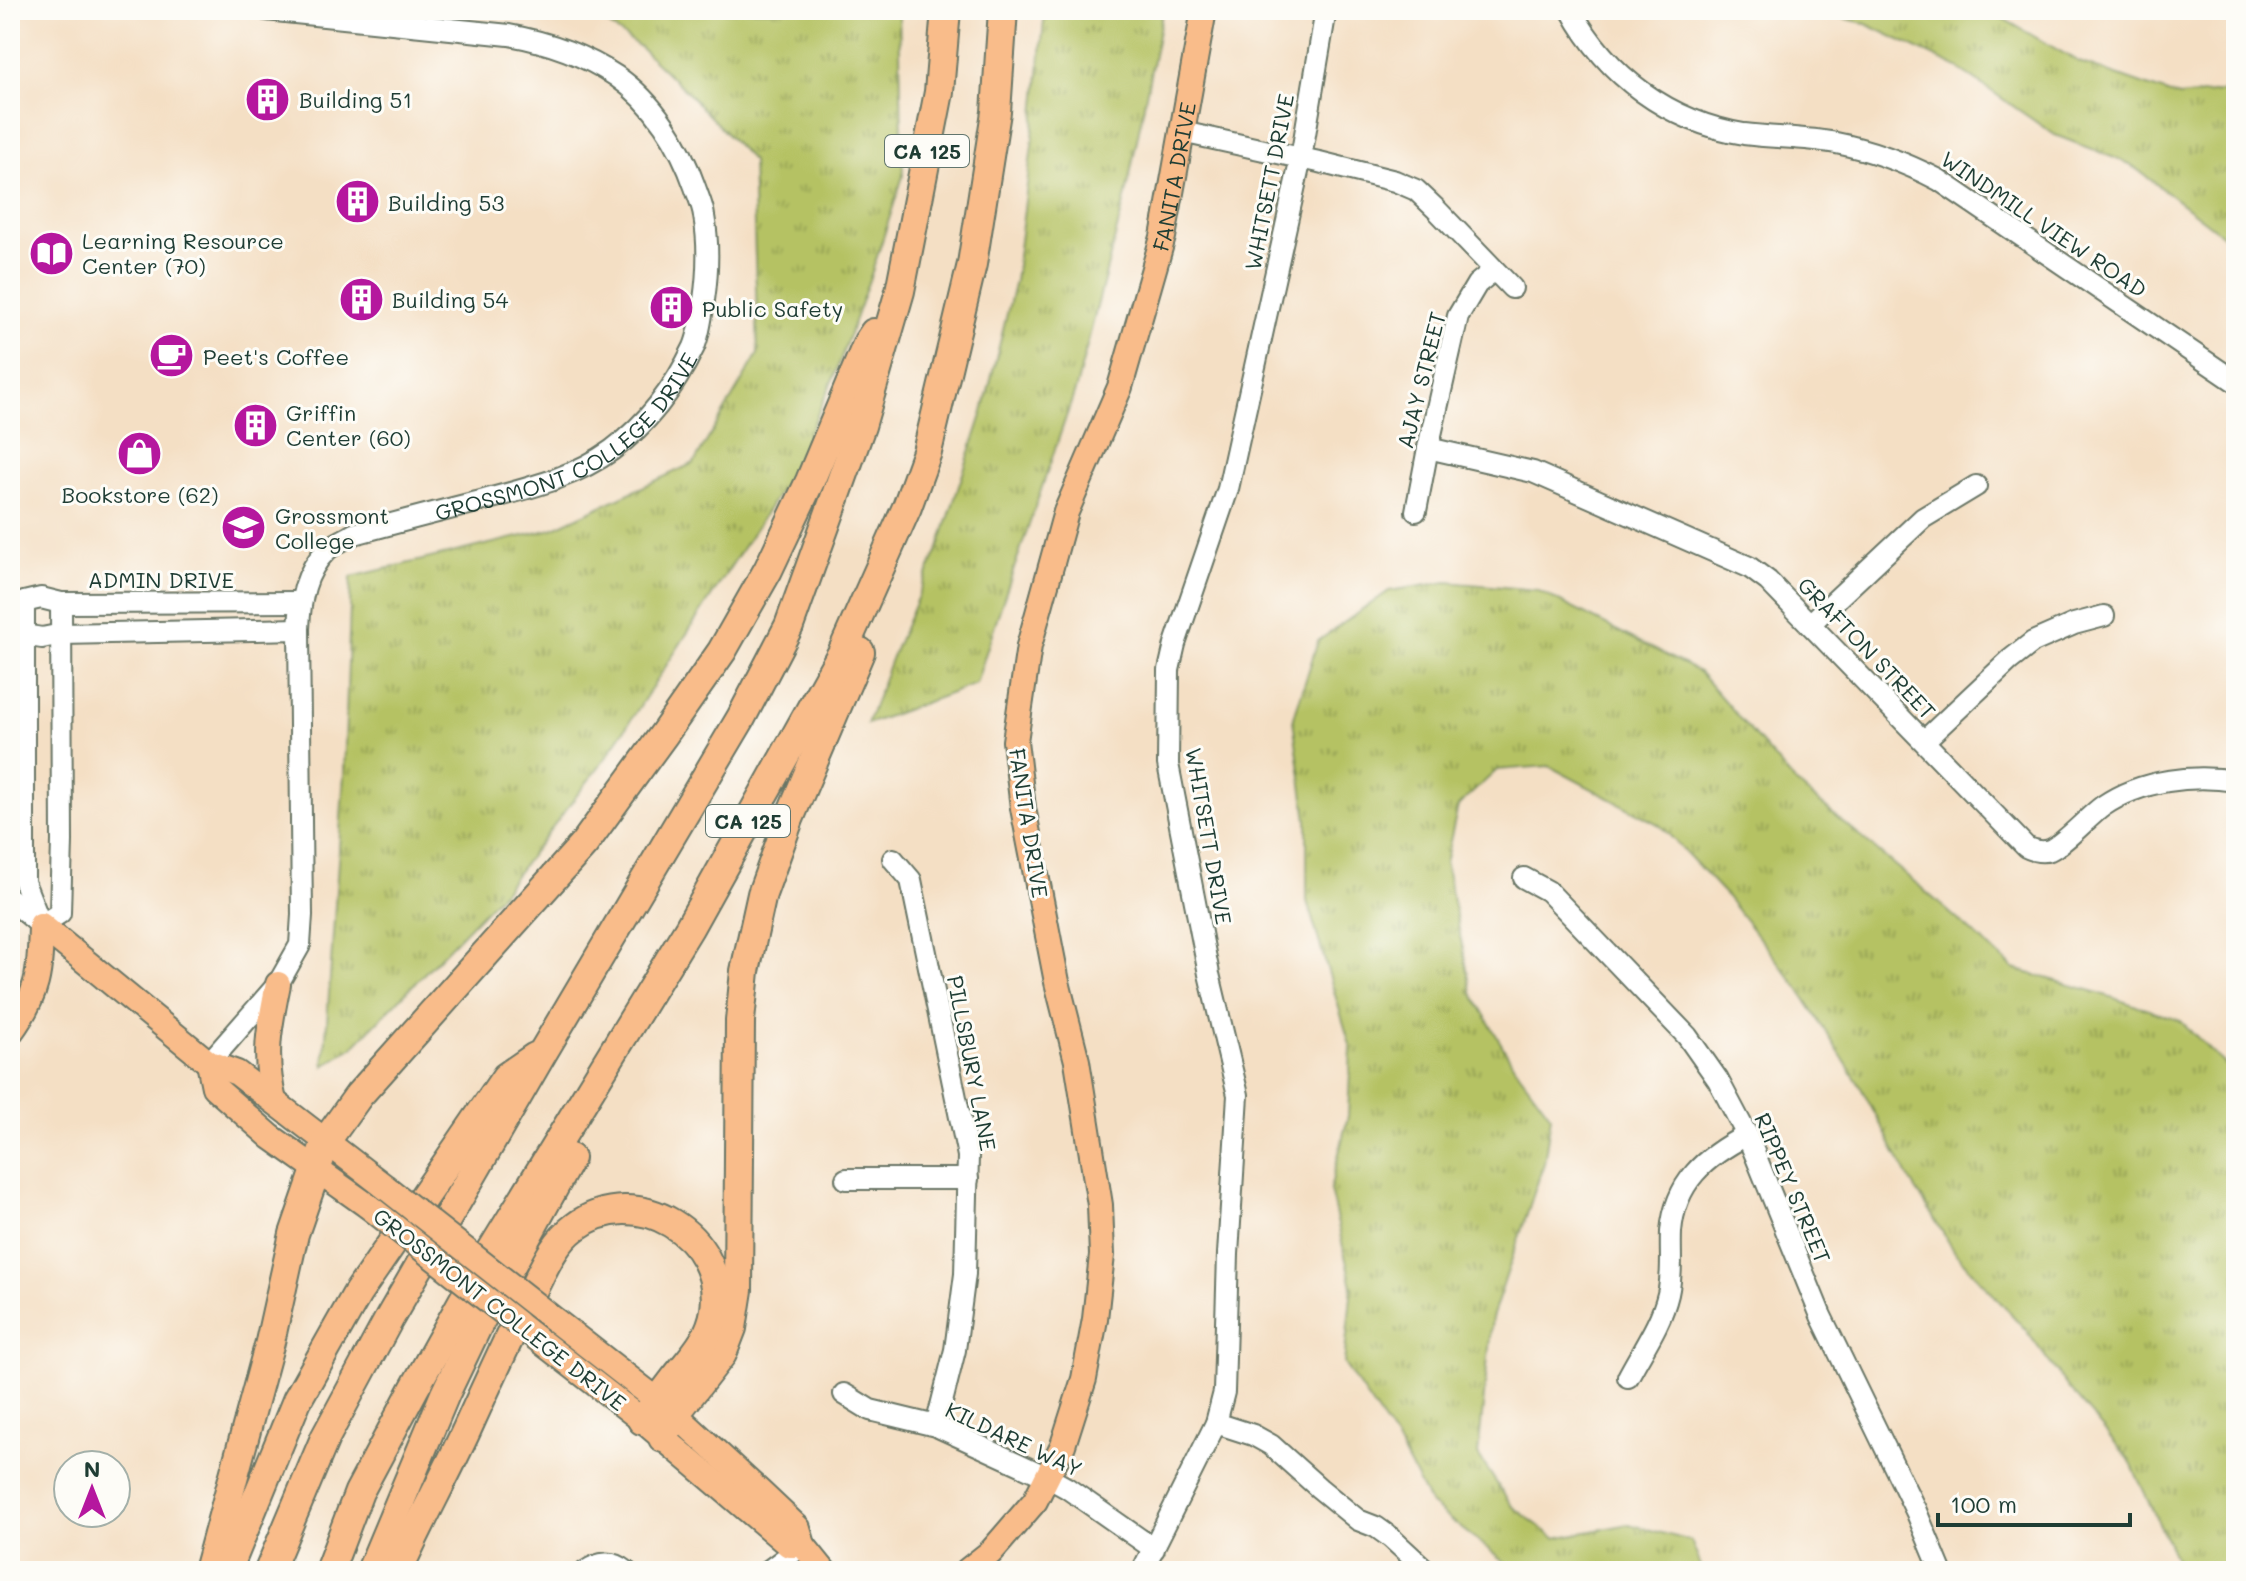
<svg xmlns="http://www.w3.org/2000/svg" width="2246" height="1581" font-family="Mali,sans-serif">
  <defs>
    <pattern id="grass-tufts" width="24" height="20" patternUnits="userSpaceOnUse" patternTransform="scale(2)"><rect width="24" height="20" fill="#b5c264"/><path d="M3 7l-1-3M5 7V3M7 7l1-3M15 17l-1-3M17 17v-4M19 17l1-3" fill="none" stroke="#939f53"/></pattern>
  </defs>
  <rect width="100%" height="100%" fill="#fdfcf7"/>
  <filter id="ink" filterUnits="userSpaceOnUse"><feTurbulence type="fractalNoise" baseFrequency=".0125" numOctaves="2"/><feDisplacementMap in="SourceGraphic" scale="16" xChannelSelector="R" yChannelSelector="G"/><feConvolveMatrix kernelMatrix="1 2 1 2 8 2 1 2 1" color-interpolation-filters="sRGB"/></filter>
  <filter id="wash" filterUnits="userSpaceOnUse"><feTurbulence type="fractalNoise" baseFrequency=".006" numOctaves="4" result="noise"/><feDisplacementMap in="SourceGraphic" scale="32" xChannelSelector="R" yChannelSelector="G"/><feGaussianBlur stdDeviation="1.8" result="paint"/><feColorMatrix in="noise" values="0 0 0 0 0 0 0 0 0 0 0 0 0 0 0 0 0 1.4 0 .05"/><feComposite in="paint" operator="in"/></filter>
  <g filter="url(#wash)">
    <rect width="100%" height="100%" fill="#f4dfc4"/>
    <g fill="url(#grass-tufts)" stroke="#6a804c" stroke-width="2">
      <path d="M587 10H899L903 176 873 269 834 377 791 474 608 755 499 896 353 1047 324 1066 344 774 351 577 552 529 694 463 758 354 752 161 686 91 640 47Z"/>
      <path d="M1045 10H1163L1126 195 1076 388 996 621 976 684 867 724 891 659 939 547 983 412 1015 281 1033 137Z"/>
      <path d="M1808 10H1988L2079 62 2179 97 2236 90V245L2130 164 2055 135 1958 68 1864 23Z"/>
      <path d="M1447 582 1537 590 1699 672 1796 783 1917 884 2014 969 2099 993 2181 1021 2232 1072 2236 1078V1571H2181L2129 1459 2069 1389 2025 1329 1956 1254 1908 1176 1859 1084 1799 989 1723 892 1660 825 1549 766 1497 770 1458 806 1445 863 1472 993 1514 1066 1551 1116 1544 1163 1492 1318 1478 1455 1512 1506 1555 1538 1629 1524 1691 1541 1703 1571H1511L1505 1562 1430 1504 1398 1443 1344 1364 1352 1286 1330 1190 1348 1116 1351 1048 1307 901V820L1293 720 1318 641 1389 591Z"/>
    </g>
  </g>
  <g filter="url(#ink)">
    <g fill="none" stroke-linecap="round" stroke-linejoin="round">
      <defs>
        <g id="minor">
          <path d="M1571 10C1607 76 1669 122 1744 134 1774 138 1805 137 1836 143 1872 150 1906 163 1939 180L2236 382"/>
          <path d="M1182 132 1319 162 1395 181 1416 190 1436 209 1512 288"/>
          <path d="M1428 448 1533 472 1749 567 1768 581 2026 847C2034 851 2041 853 2050 850 2064 844 2089 816 2103 806 2141 780 2192 774 2236 781"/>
          <path d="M1416 511 1428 448 1458 316 1477 284 1494 270"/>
          <path d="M1810 624 1923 518 1976 486"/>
          <path d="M23 635 42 638 62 634 299 629"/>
          <path d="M1924 741 2010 660 2033 642 2074 624 2104 616"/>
          <path d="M893 859 911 880 968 1156 965 1274 955 1350 936 1426"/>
          <path d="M1524 878 1548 891 1687 1036 1718 1080 1747 1135 1821 1316 1916 1511 1941 1571"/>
          <path d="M10 899 38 923"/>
          <path d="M41 925 24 882V602L41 598 61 603 300 602"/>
          <path d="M41 925 60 913 62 841 61 603"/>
          <path id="s1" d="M209 1063 278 984 300 945 302 915 299 629C300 600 305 572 326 551 333 544 346 539 354 534 395 523 436 512 477 502 524 489 572 479 612 450 647 424 675 387 694 347 700 333 702 315 704 300 708 272 709 244 704 216 703 206 698 196 695 187 680 144 654 102 616 76 583 54 548 42 509 35L266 10"/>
          <path d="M846 1179H968"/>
          <path d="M1628 1377C1642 1350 1661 1324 1668 1294 1673 1273 1670 1253 1671 1232 1675 1182 1705 1157 1747 1135"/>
          <path d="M844 1394 870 1410 936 1426 1047 1477 1067 1488 1154 1549"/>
          <path d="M1216 1423 1253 1435 1271 1445 1319 1488 1358 1520 1376 1527 1390 1537 1427 1571"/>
          <path d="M586 1571C599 1562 613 1560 626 1571"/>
          <path d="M768 1571 803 1545"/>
          <path d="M1142 1571 1216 1423 1224 1392 1228 1254 1238 1095 1209 974 1168 764 1169 670 1175 644 1228 489 1301 158 1326 10"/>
        </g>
        <g id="major">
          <path d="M41 925 209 1063 237 1073 384 1186"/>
          <path d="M10 1033C39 994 40 973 41 925"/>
          <path d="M209 1063 214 1087 271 1137 368 1206"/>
          <path d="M274 1101C263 1056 269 1028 278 984"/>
          <path d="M556 1321 675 1414 760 1492 798 1528 803 1545 824 1571"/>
          <path d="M517 1323 642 1420 789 1545H803"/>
          <path id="s2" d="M967 1571 991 1552 1035 1501 1063 1445 1084 1379 1095 1319 1102 1255 1100 1205 1077 1061 1057 982 1023 808 1015 741 1029 646 1066 512 1120 387 1163 237 1204 10"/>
        </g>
        <g id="highway">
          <path d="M663 1438 675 1414 722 1354 732 1328 738 1290 740 1021 745 971 762 894 789 819 860 652"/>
          <path d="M208 1571 270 1342 294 1234 326 1141 359 1095 584 844 664 734 722 651 768 570 810 481 868 342 874 333"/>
          <path d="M227 1571 297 1400 357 1294 506 1077 535 1057"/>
          <path d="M269 1571 325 1438 389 1319 543 1052 741 718 789 626 861 426 900 291 939 92 946 10"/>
          <path d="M329 1571 359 1492 414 1389 484 1263 689 928 842 653 907 507 927 452 972 264 996 112 1003 10"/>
          <path d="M371 1571 445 1394 477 1327 570 1158"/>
          <path d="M398 1571C419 1523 445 1477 467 1429 487 1385 507 1341 529 1297 542 1273 552 1244 575 1227 636 1181 725 1235 715 1310 711 1338 693 1356 676 1377 665 1392 654 1406 642 1420"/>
        </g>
      </defs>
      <use href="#minor" stroke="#6a7666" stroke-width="24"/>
      <use href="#major" stroke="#6a7666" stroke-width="28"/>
      <use href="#highway" stroke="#6a7666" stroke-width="32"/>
      <use href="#minor" stroke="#fff" stroke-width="20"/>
      <use href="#major" stroke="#f9bc8a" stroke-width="24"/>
      <use href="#highway" stroke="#f9bc8a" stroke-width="28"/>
      <defs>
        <g id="major-bridge">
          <path d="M384 1186 556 1321"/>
          <path d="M368 1206 517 1323"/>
        </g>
      </defs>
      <use href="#major-bridge" stroke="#6a7666" stroke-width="28" stroke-linecap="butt"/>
      <use href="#major-bridge" stroke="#f9bc8a" stroke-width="24"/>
    </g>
  </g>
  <defs>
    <symbol id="building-disc" viewBox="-11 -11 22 22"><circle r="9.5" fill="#b5179e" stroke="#fdfcf7"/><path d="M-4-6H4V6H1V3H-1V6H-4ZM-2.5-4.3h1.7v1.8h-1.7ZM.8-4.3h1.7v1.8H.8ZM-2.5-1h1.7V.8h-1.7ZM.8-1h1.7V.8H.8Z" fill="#fff"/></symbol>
    <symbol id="library-disc" viewBox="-11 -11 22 22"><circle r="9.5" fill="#b5179e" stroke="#fdfcf7"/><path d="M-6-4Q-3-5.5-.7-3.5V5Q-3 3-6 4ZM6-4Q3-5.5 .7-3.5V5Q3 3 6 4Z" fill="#fff"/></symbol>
    <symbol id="cafe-disc" viewBox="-11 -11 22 22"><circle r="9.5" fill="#b5179e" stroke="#fdfcf7"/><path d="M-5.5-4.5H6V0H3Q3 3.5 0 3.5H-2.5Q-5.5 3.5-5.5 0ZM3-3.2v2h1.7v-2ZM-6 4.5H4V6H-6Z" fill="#fff"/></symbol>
    <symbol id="shop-disc" viewBox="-11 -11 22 22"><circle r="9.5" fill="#b5179e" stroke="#fdfcf7"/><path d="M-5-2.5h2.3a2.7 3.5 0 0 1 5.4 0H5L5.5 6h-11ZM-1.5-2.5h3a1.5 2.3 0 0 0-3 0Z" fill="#fff"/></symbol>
    <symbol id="university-disc" viewBox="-11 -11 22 22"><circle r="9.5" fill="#b5179e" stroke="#fdfcf7"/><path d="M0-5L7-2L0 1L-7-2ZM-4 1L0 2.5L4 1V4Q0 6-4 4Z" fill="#fff"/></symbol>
  </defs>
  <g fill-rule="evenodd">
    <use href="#building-disc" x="242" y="74" width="51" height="51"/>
    <use href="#building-disc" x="332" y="176" width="51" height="51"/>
    <use href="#library-disc" x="26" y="228" width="51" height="51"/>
    <use href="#building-disc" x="336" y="274" width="51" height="51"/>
    <use href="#building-disc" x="646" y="282" width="51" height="51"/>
    <use href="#cafe-disc" x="146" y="330" width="51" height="51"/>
    <use href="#building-disc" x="230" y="400" width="51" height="51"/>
    <use href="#shop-disc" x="114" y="428" width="51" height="51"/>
    <use href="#university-disc" x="218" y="502" width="51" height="51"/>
  </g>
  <g text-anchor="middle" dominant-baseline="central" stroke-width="6" stroke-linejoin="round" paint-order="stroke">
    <g fill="#fdfcf7" stroke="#62766e" stroke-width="2">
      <rect x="885" y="135" width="84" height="32" rx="6"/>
      <rect x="706" y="805" width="84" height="32" rx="6"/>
    </g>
    <g font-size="20" font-weight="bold" fill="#1f3d34">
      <text x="927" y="151">CA 125</text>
      <text x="748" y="821">CA 125</text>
    </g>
    <g font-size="22" fill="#1f3d34" stroke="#fdfcf7" text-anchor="start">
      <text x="299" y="99">Building 51</text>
      <text x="388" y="202">Building 53</text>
      <text x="82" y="240">Learning Resource<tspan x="82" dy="25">Center (70)</tspan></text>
      <text x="392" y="299">Building 54</text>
      <text x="702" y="308">Public Safety</text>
      <text x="203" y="356">Peet's Coffee</text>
      <text x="286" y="412">Griffin<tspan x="286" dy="25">Center (60)</tspan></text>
      <text x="140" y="494" text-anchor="middle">Bookstore (62)</text>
      <text x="275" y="515">Grossmont<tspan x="275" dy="25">College</tspan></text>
    </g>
    <g font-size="22" fill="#1f3d34" stroke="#fdfcf7">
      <text stroke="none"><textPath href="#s2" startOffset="1466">FANITA DRIVE</textPath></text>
      <text transform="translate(1269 182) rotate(-79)">WHITSETT DRIVE</text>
      <text transform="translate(2044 224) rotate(34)">WINDMILL VIEW ROAD</text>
      <text transform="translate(1421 380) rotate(-76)">AJAY STREET</text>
      <text stroke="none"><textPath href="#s1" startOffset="824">GROSSMONT COLLEGE DRIVE</textPath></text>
      <text x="161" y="579">ADMIN DRIVE</text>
      <text transform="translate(1867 648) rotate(46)">GRAFTON STREET</text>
      <text transform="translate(1029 823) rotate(81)">FANITA DRIVE</text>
      <text transform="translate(1209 836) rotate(80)">WHITSETT DRIVE</text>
      <text transform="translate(972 1063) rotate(79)">PILLSBURY LANE</text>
      <text transform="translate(1793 1188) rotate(67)">RIPPEY STREET</text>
      <text transform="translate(500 1309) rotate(38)">GROSSMONT COLLEGE DRIVE</text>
      <text transform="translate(1014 1439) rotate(25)">KILDARE WAY</text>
    </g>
  </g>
  <rect width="2246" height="1581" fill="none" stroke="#fdfcf7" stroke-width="40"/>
  <g transform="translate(92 1489)"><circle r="38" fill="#fdfcf7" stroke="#a4b0a9" stroke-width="2"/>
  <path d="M0-6L14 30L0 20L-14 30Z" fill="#b5179e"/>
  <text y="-12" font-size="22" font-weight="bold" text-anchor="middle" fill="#1f3d34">N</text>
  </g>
  <path d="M1938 1513v12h192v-12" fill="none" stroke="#1f3d34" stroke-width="4"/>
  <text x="1950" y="1513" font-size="24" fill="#1f3d34" stroke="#fdfcf7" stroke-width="6" paint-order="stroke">100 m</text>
</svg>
